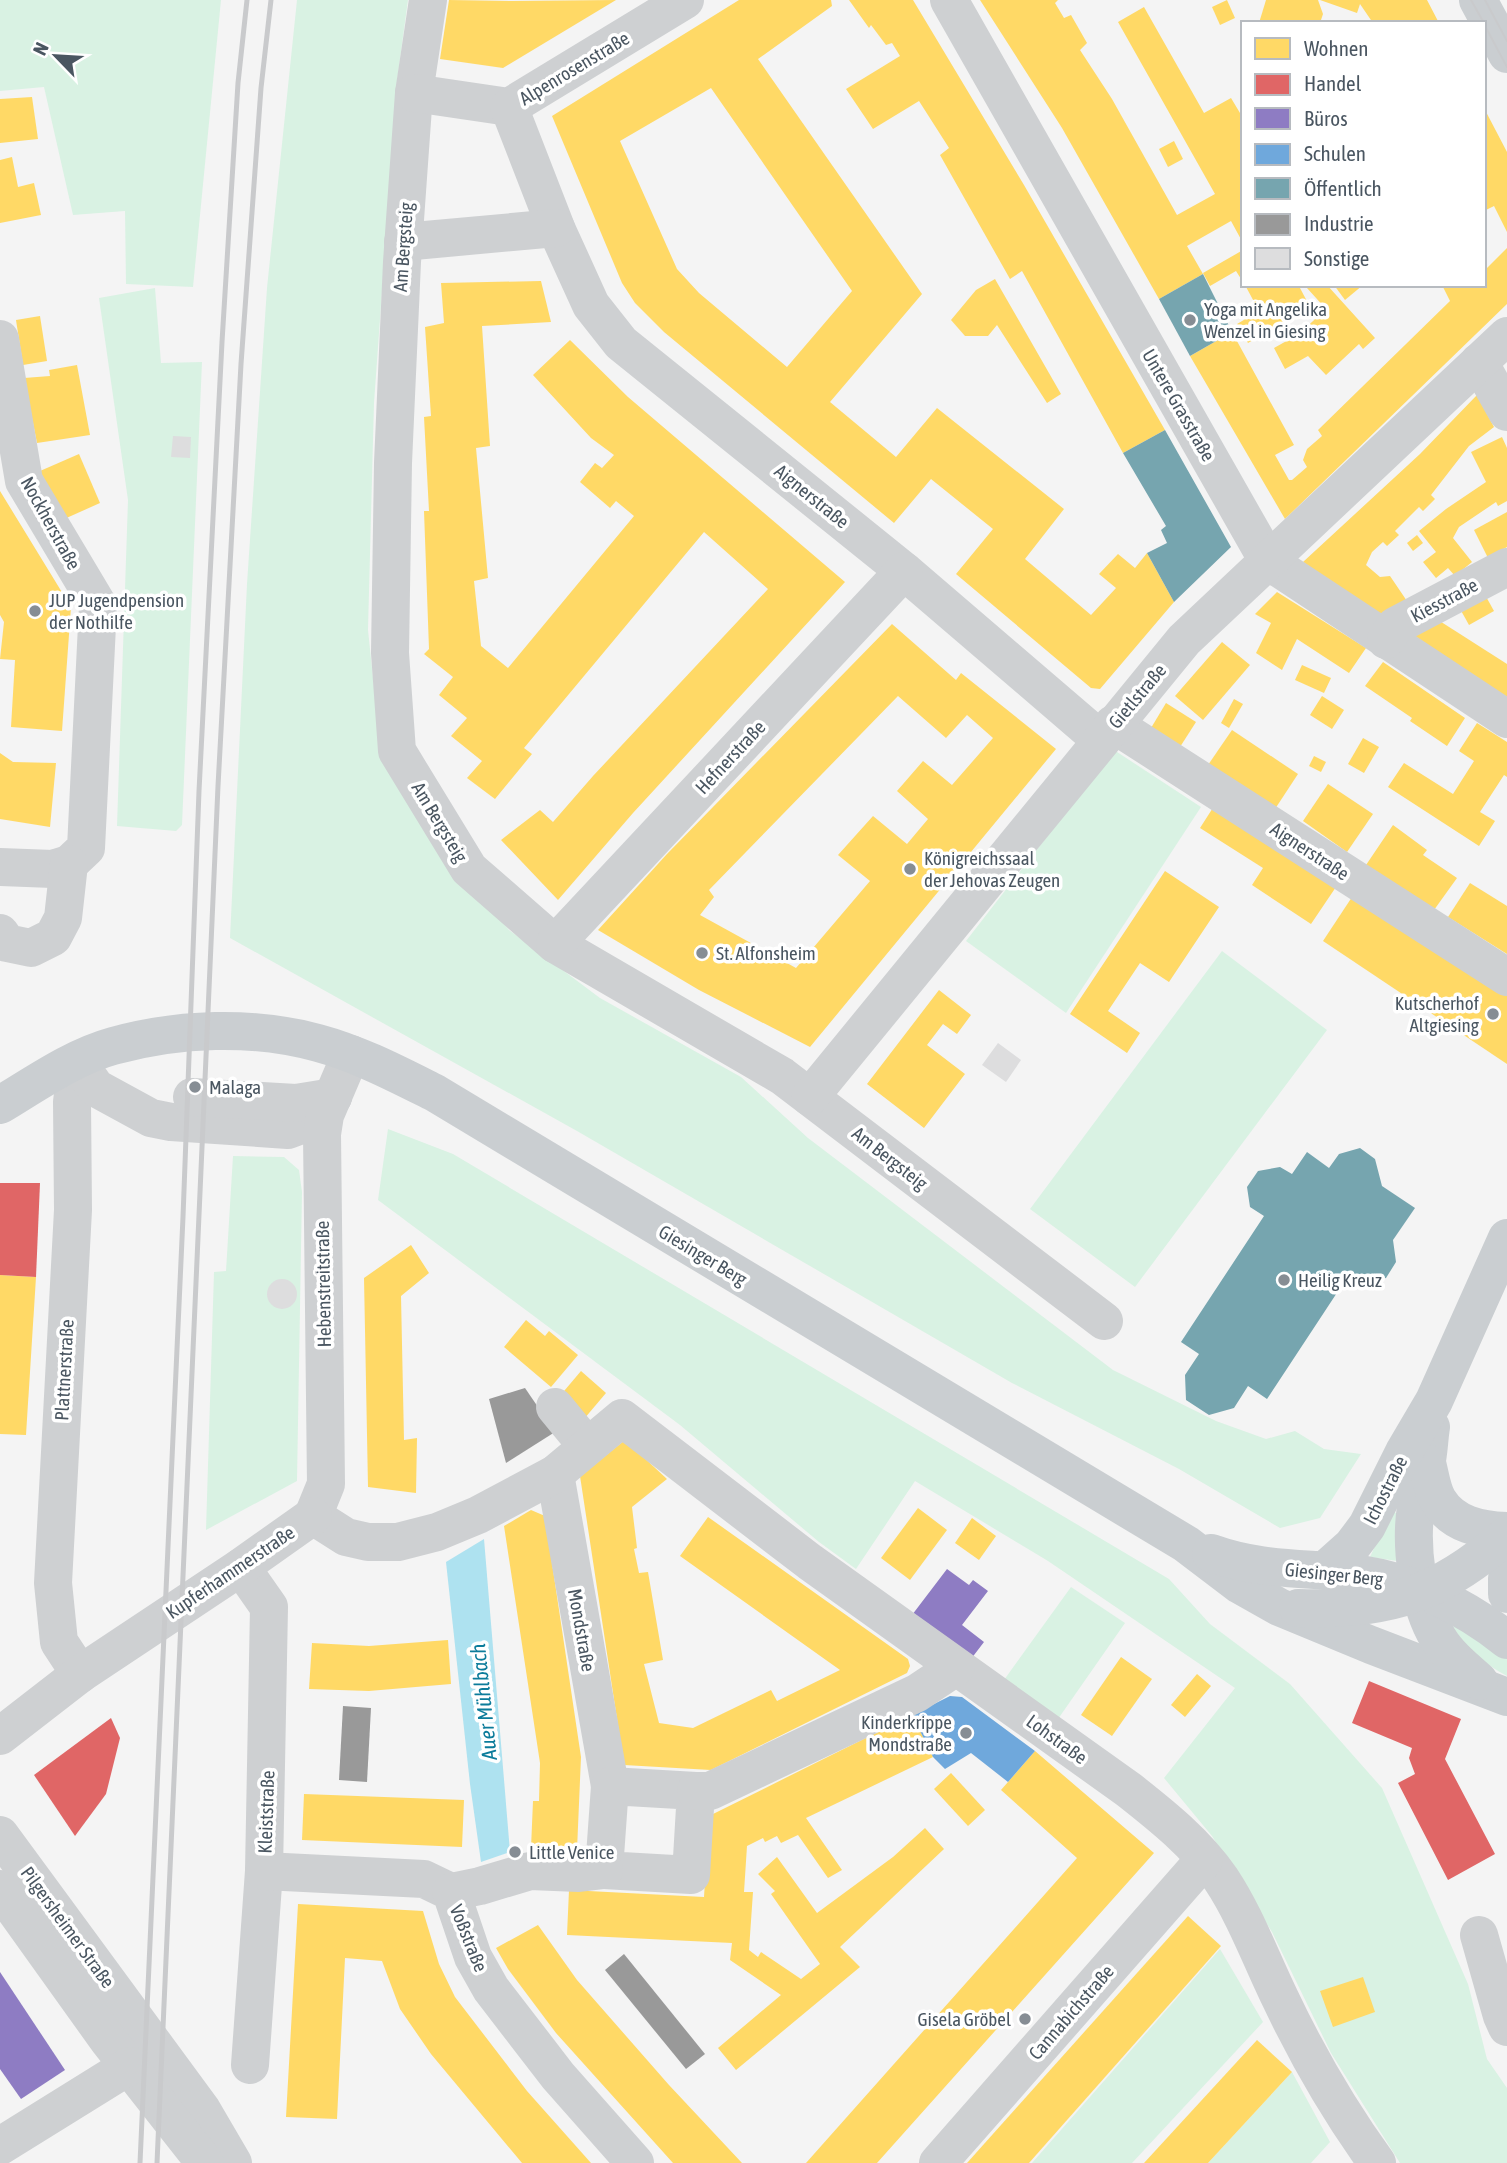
<svg xmlns="http://www.w3.org/2000/svg" width="1507" height="2163" font-family="'Asap Condensed',sans-serif">
  <rect width="100%" height="100%" fill="#f4f4f4"/>
  <g fill="#d9f2e3">
    <path d="M0 0H221L193 287 126 284 125 211 73 215 44 87 0 91Z"/>
    <path d="M297 0H408L397 81 374 403 368 630 380 744 424 830 509 930 600 998 741 1077 808 1138 1113 1370 1216 1421 1266 1439 1295 1431 1324 1449 1361 1454 1320 1518 1280 1528 1179 1469 1012 1383 577 1131 230 938 247 584 267 288Z"/>
    <path d="M155 288 161 363 202 362 182 825 176 831 117 826 128 500 99 298Z"/>
    <path d="M1114 750 1201 807 1066 1013 966 941Z"/>
    <path d="M1222 951 1327 1030 1135 1287 1030 1209Z"/>
    <path d="M388 1129 453 1154 1169 1579 1210 1624 1290 1684 1382 1788 1468 1984 1487 2059 1507 2088V2163H1400L1331 2053 1272 1932 1212 1836 1164 1778 1235 1688 1048 1561 915 1481 856 1569 819 1542 680 1425 378 1200Z"/>
    <path d="M233 1156 284 1157 299 1170 302 1192 297 1481 206 1530 214 1272 226 1271Z"/>
    <path d="M1391 1511 1399 1514 1397 1561 1370 1557Z"/>
    <path d="M1071 1587 1125 1623 1058 1719 1004 1680Z"/>
    <path d="M1450 1620 1507 1657V1676C1483 1663 1461 1645 1450 1620Z"/>
    <path d="M1220 1949 1263 2022 1132 2163H1032Z"/>
    <path d="M1292 2072 1330 2142 1311 2163H1208Z"/>
  </g>
  <path fill="#aee2f0" d="M484 1539 510 1852 481 1862 470 1784 446 1562Z"/>
  <g fill="#ffd966" fill-rule="evenodd">
    <path d="M449 0 513 1 616 0 503 68 440 59Z"/>
    <path d="M739 0H831L832 6 758 59 922 294 830 402 896 457 937 408 1064 509 1025 559 1091 615 1116 588 1099 574 1118 554 1135 568 1147 553 1174 602 1100 689 1091 688 956 574 993 529 931 479 894 523 664 332 635 303 622 283 552 116ZM711 88 852 291 787 367 699 293 677 269 620 141Z"/>
    <path d="M849 0H913L1024 185 1165 430 1123 453 1022 271 1010 279 940 155 949 148 919 101 873 129 846 89 900 56 892 43 886 45 871 25 869 28Z"/>
    <path d="M980 0H1058L1055 3 1064 18 1071 15 1087 43 1080 50 1112 99 1177 215 1215 194 1118 22 1144 7 1204 113 1231 98 1243 118V243L1231 221 1187 246 1203 274 1159 299 1062 128Z"/>
    <path d="M1227 0 1235 18 1220 25 1212 7Z"/>
    <path d="M1266 0H1318L1323 14 1320 23H1259Z"/>
    <path d="M1320 0H1427L1439 23H1373L1360 4 1357 13Z"/>
    <path d="M32 97 38 139 0 143V99Z"/>
    <path d="M1484 108 1507 152V232L1494 206 1484 211Z"/>
    <path d="M1174 141 1183 159 1168 167 1159 149Z"/>
    <path d="M12 157 18 187 34 183 41 215 0 223V160Z"/>
    <path d="M1507 248V304L1285 519 1190 356 1232 332 1294 445 1275 455 1289 480H1292L1307 467 1303 460 1307 449 1322 436 1318 430 1450 301 1442 285H1484V271Z"/>
    <path d="M1243 250V282L1236 271 1210 286 1203 273Z"/>
    <path d="M995 279 1061 394 1047 403 997 325 988 336H965L951 320 976 290Z"/>
    <path d="M541 281 551 322 482 326 490 446 476 448 488 578 474 581 481 646 508 668 634 516 616 501 610 508 580 482 595 463 602 468 614 455 591 438 533 375 570 340 628 397 845 582 633 813 558 900 501 840 540 810 553 822 593 776 768 589 704 532 524 748 532 754 495 799 467 778 482 761 451 736 467 718 439 695 453 677 424 654 429 649 424 511H429L424 417 431 416 425 327 444 323 441 283Z"/>
    <path d="M1245 285H1301L1300 288 1310 307 1248 343 1237 324 1259 311Z"/>
    <path d="M1310 285H1327L1375 338 1363 349 1359 344 1326 375 1308 356 1285 369 1274 348 1299 334 1326 309 1307 288Z"/>
    <path d="M1334 285H1363L1345 300Z"/>
    <path d="M40 316 47 361 23 365 16 320Z"/>
    <path d="M77 365 90 435 37 443 24 378 50 376 49 370Z"/>
    <path d="M1477 395 1494 427 1469 446 1431 495 1435 499 1423 511 1419 507 1395 531 1399 535 1387 546 1383 542 1372 552 1366 565 1380 577 1390 576 1409 604 1381 620 1303 562 1420 454Z"/>
    <path d="M1502 437 1507 448V501L1498 506 1496 502 1459 527 1453 538 1472 562 1455 576 1448 568 1436 578 1423 562 1436 552 1419 531 1446 509 1486 482 1471 452Z"/>
    <path d="M79 454 100 503 62 520 40 471Z"/>
    <path d="M0 491 71 607 62 731 11 727 15 660 0 659 4 622 0 615Z"/>
    <path d="M1507 512V547L1488 558 1474 530Z"/>
    <path d="M1417 535 1423 543 1413 551 1407 543Z"/>
    <path d="M1277 592 1366 648 1349 673 1297 639 1282 670 1256 653 1271 623 1255 614Z"/>
    <path d="M1484 593 1494 611 1469 625 1459 607Z"/>
    <path d="M1435 618 1507 664V703L1404 634Z"/>
    <path d="M892 624 956 680 961 673 1056 749 810 1047 699 990 598 930 667 854ZM898 696 946 738 967 715 993 738 952 785 923 761 897 791 928 819 907 844 873 816 838 855 870 881 796 968 700 915 714 897 709 890Z"/>
    <path d="M1222 642 1250 665 1203 720 1175 696Z"/>
    <path d="M1383 662 1465 718 1447 746 1410 721 1412 718 1365 686Z"/>
    <path d="M1302 665 1331 678 1324 693 1295 680Z"/>
    <path d="M1322 696 1344 710 1332 729 1310 715Z"/>
    <path d="M1234 699 1243 704 1229 728 1221 723Z"/>
    <path d="M1166 703 1196 722 1180 747 1151 728Z"/>
    <path d="M1477 723 1507 742V777L1504 775 1480 812 1495 821 1479 846 1388 787 1404 763 1453 794 1474 761 1459 751Z"/>
    <path d="M1232 730 1298 774 1275 809 1208 765Z"/>
    <path d="M1363 738 1379 747 1364 773 1348 764Z"/>
    <path d="M0 753 13 762 56 763 50 827 0 819Z"/>
    <path d="M1314 756 1326 762 1321 772 1309 766Z"/>
    <path d="M1328 784 1373 814 1347 852 1303 821Z"/>
    <path d="M1216 803 1338 884 1311 924 1252 885 1263 868 1200 828Z"/>
    <path d="M1393 825 1427 850 1423 855 1457 878 1434 910 1366 865Z"/>
    <path d="M1165 871 1219 907 1169 982 1140 963 1108 1011 1140 1033 1127 1053 1070 1014Z"/>
    <path d="M1470 883 1507 906V954L1448 917Z"/>
    <path d="M1356 891 1507 993V1064L1323 941Z"/>
    <path d="M939 990 971 1015 957 1034 943 1024 927 1045 965 1074 924 1128 867 1084Z"/>
    <path d="M411 1245 429 1273 401 1296 404 1440 417 1438 416 1493 368 1487 364 1278Z"/>
    <path d="M0 1275 36 1277 26 1435 0 1434Z"/>
    <path d="M526 1320 545 1336 549 1331 578 1355 551 1387 504 1347Z"/>
    <path d="M581 1371 606 1393 584 1419 559 1397Z"/>
    <path d="M625 1440 667 1479 632 1507 637 1548 634 1549 639 1573 648 1572 663 1660 644 1664 659 1723 693 1728 771 1690 777 1701 840 1670 680 1556 708 1517 908 1659 910 1666 907 1673 711 1770 624 1765 580 1476Z"/>
    <path d="M918 1508 947 1530 910 1580 881 1558Z"/>
    <path d="M531 1510 545 1516 581 1757 577 1850 531 1848 533 1801H539L540 1763 504 1526Z"/>
    <path d="M972 1518 996 1536 979 1560 955 1543Z"/>
    <path d="M448 1640 451 1684 369 1691 309 1689 312 1643 369 1646Z"/>
    <path d="M1121 1657 1152 1679 1112 1736 1081 1715Z"/>
    <path d="M1197 1674 1211 1686 1185 1717 1171 1705Z"/>
    <path d="M912 1715 933 1757 806 1818 842 1870 828 1878 798 1835 781 1843 777 1836 765 1842 763 1838 747 1846 744 1892H753L749 1950 758 1957 761 1952 801 1979 820 1964 771 1894 775 1891 758 1874 777 1857 817 1913 893 1857 925 1828 944 1849 840 1947 860 1967 736 2070 718 2048 781 1995 730 1960 732 1943 567 1935 569 1890 704 1897 709 1816Z"/>
    <path d="M1035 1751 1154 1853 877 2163H806L1077 1858 1001 1790Z"/>
    <path d="M951 1773 985 1810 968 1826 934 1789Z"/>
    <path d="M304 1794 464 1800 462 1847 302 1840Z"/>
    <path d="M298 1904 423 1911 439 1964 455 1997 527 2091 591 2163H522L431 2054 400 2009 382 1961 345 1958 337 2119 286 2117Z"/>
    <path d="M1188 1916 1221 1946 1029 2163H967Z"/>
    <path d="M538 1925 577 1980 669 2085 742 2163H673L556 2033 508 1969 496 1948Z"/>
    <path d="M1363 1977 1375 2012 1333 2027 1320 1991Z"/>
    <path d="M1257 2040 1292 2072 1208 2163H1144Z"/>
  </g>
  <g fill="#e06666">
    <path d="M0 1183H40L36 1277 0 1275Z"/>
    <path d="M1369 1681 1461 1719 1445 1759 1495 1854 1448 1880 1398 1783 1415 1774 1409 1758 1412 1748 1352 1723Z"/>
    <path d="M111 1718 120 1738 106 1794 75 1836 34 1775Z"/>
  </g>
  <g fill="#8e7cc3">
    <path d="M947 1569 969 1585 973 1580 988 1591 962 1625 984 1642 971 1659 912 1615Z"/>
    <path d="M0 1972 65 2070 21 2099 0 2069Z"/>
  </g>
  <path fill="#6fa8dc" d="M950 1696 962 1697 1035 1751 1008 1782 971 1753 945 1769 933 1757 912 1715Z"/>
  <g fill="#76a5af">
    <path d="M1203 274 1232 332 1190 356 1159 299Z"/>
    <path d="M1165 430 1231 547 1174 602 1147 553 1167 543 1161 530 1166 526 1123 453Z"/>
    <path d="M1360 1148 1375 1159 1382 1186 1415 1208 1393 1240 1396 1262 1386 1278 1365 1282 1350 1273 1267 1399 1248 1386 1234 1408 1209 1415 1186 1400 1185 1375 1199 1354 1181 1342 1264 1216 1250 1207 1247 1187 1258 1171 1280 1167 1292 1174 1307 1152 1329 1168 1339 1154Z"/>
  </g>
  <g fill="#999">
    <path d="M525 1388 555 1432 506 1463 489 1399Z"/>
    <path d="M343 1706 371 1708 367 1782 339 1780Z"/>
    <path d="M624 1954 705 2054 686 2069 605 1970Z"/>
  </g>
  <g fill="#ddddde">
    <path d="M173 436 191 437 190 458 171 457Z"/>
    <path d="M998 1043 1021 1060 1006 1082 982 1065Z"/>
    <circle cx="282" cy="1294" r="15"/>
  </g>
  <g fill="none" stroke-linecap="round" stroke-linejoin="round">
    <g stroke="#ced0d2" stroke-width="38">
      <path d="M428 0 414 93 402 262 393 463 390 653 397 751 469 869 555 944 782 1076 1104 1321"/>
      <path d="M949 0 1268 561 1507 719"/>
      <path d="M414 93 509 107 685 0"/>
      <path d="M509 107 556 228 591 305 621 343 904 571 1101 740"/>
      <path d="M403 242 556 228"/>
      <path d="M0 339 24 481 98 605 86 848 69 864 53 869 0 867"/>
      <path d="M1479 362 1507 412"/>
      <path d="M1386 640 1395 626 1507 567"/>
      <path d="M1113 724 1507 977"/>
      <path d="M0 933 7 943 31 948 53 937 63 918 69 864"/>
      <path d="M555 944 904 571"/>
      <path d="M77 1061 72 1102 73 1210 53 1583 59 1642 80 1674"/>
      <path d="M77 1061 96 1088 151 1118 171 1122 288 1130 312 1121 333 1097"/>
      <path d="M192 1097 296 1103 333 1097"/>
      <path d="M810 1097 1184 640 1507 336"/>
      <path d="M555 1407 587 1446"/>
      <path d="M555 1474 610 1786"/>
      <path d="M313 1516 346 1537 368 1542H398L437 1532 478 1515 555 1474 622 1418 810 1562 1129 1790C1162 1816 1196 1843 1221 1879 1245 1915 1261 1959 1280 1998 1307 2055 1340 2112 1377 2163"/>
      <path d="M313 1516 326 1484 322 1134 325 1115 351 1054"/>
      <path d="M241 1567 269 1607 264 1871 250 2065"/>
      <path d="M0 1736 80 1674 241 1567 313 1516"/>
      <path d="M610 1786 696 1791 691 1875 604 1870Z"/>
      <path d="M696 1791H710L917 1693 956 1667"/>
      <path d="M0 1835 202 2110 233 2163"/>
      <path d="M264 1871 424 1879 451 1892 473 1957 491 1989 558 2076 635 2163"/>
      <path d="M0 1889 108 2040 205 2163"/>
      <path d="M451 1892 480 1886 530 1871 579 1873 604 1870"/>
      <path d="M1479 1935 1502 2016 1507 2027"/>
      <path d="M0 2146 129 2066"/>
      <path d="M938 2163 1204 1860"/>
    </g>
    <g stroke="#caced1" stroke-width="38">
      <path d="M1478 0 1507 54"/>
      <path d="M0 1105C35 1084 73 1057 113 1046 178 1028 252 1025 318 1043 359 1054 397 1074 435 1093L1186 1544 1240 1585 1279 1607 1371 1645 1507 1697"/>
      <path d="M1431 1427C1429 1439 1429 1453 1426 1465 1423 1479 1418 1492 1416 1507 1410 1546 1417 1603 1438 1638 1448 1655 1464 1668 1479 1681"/>
      <path d="M1427 1463C1430 1474 1432 1490 1438 1500 1453 1525 1481 1530 1507 1531"/>
      <path d="M1211 1553C1264 1572 1307 1567 1361 1574 1414 1582 1465 1606 1507 1640"/>
      <path d="M1324 1571 1352 1546 1367 1526 1404 1452 1434 1401 1507 1238"/>
      <path d="M1507 1578V1594"/>
      <path d="M1298 1608C1388 1611 1439 1595 1507 1535"/>
    </g>
    <g stroke="#c9cacc" stroke-width="2">
      <path d="M1471 0 1484 23"/>
      <path d="M1485 0 1507 41"/>
      <path d="M1484 24 1507 67"/>
    </g>
    <g stroke="#c9cacc" stroke-width="5">
      <path d="M140 2163 183 1217 199 791 222 342 238 83 247 0"/>
      <path d="M157 2163 218 786 241 364 261 88 271 0"/>
    </g>
  </g>
  <g fill="#868d94" stroke="#fff" stroke-width="2.5">
    <circle cx="1190" cy="320" r="7"/>
    <circle cx="35" cy="611" r="7"/>
    <circle cx="910" cy="869" r="7"/>
    <circle cx="702" cy="953" r="7"/>
    <circle cx="1493" cy="1014" r="7"/>
    <circle cx="195" cy="1087" r="7"/>
    <circle cx="1284" cy="1280" r="7"/>
    <circle cx="966" cy="1733" r="7"/>
    <circle cx="515" cy="1852" r="7"/>
    <circle cx="1025" cy="2019" r="7"/>
  </g>
  <g text-anchor="middle" dominant-baseline="central" stroke-width="7" stroke-linejoin="round" paint-order="stroke">
    <g font-size="19" fill="#4a5661" stroke="#fff">
      <text transform="translate(574 68) rotate(-31)">Alpenrosenstraße</text>
      <text transform="translate(403 247) rotate(-86)">Am Bergsteig</text>
      <text transform="translate(1179 405) rotate(60)">Untere Grasstraße</text>
      <text transform="translate(812 496) rotate(39)">Aignerstraße</text>
      <text transform="translate(51 523) rotate(61)">Nockherstraße</text>
      <text transform="translate(1444 600) rotate(-28)">Kiesstraße</text>
      <text transform="translate(1137 696) rotate(-50)">Gietlstraße</text>
      <text transform="translate(730 757) rotate(-47)">Hefnerstraße</text>
      <text transform="translate(440 822) rotate(59)">Am Bergsteig</text>
      <text transform="translate(1310 851) rotate(33)">Aignerstraße</text>
      <text transform="translate(890 1158) rotate(38)">Am Bergsteig</text>
      <text transform="translate(703 1255) rotate(31)">Giesinger Berg</text>
      <text transform="translate(323 1284) rotate(-91)">Hebenstreitstraße</text>
      <text transform="translate(64 1370) rotate(-87)">Plattnerstraße</text>
      <text transform="translate(1385 1490) rotate(-63)">Ichostraße</text>
      <text transform="translate(230 1572) rotate(-34)">Kupferhammerstraße</text>
      <text transform="translate(1334 1574) rotate(6)">Giesinger Berg</text>
      <text transform="translate(582 1630) rotate(80)">Mondstraße</text>
      <text transform="translate(1057 1739) rotate(36)">Lohstraße</text>
      <text transform="translate(266 1812) rotate(-88)">Kleiststraße</text>
      <text transform="translate(68 1927) rotate(54)">Pilgersheimer Straße</text>
      <text transform="translate(469 1938) rotate(68)">Voßstraße</text>
      <text transform="translate(1071 2012) rotate(-49)">Cannabichstraße</text>
    </g>
    <g font-size="19" fill="#4a5661" stroke="#fff" text-anchor="start">
      <text x="1204" y="309">Yoga mit Angelika<tspan x="1204" dy="22">Wenzel in Giesing</tspan></text>
      <text x="49" y="600">JUP Jugendpension<tspan x="49" dy="22">der Nothilfe</tspan></text>
      <text x="924" y="858">Königreichssaal<tspan x="924" dy="22">der Jehovas Zeugen</tspan></text>
      <text x="716" y="953">St. Alfonsheim</text>
      <text x="1479" y="1003" text-anchor="end">Kutscherhof<tspan x="1479" dy="22">Altgiesing</tspan></text>
      <text x="209" y="1087">Malaga</text>
      <text x="1298" y="1280">Heilig Kreuz</text>
      <text x="952" y="1722" text-anchor="end">Kinderkrippe<tspan x="952" dy="22">Mondstraße</tspan></text>
      <text x="529" y="1852">Little Venice</text>
      <text x="1011" y="2019" text-anchor="end">Gisela Gröbel</text>
    </g>
    <g font-size="21" font-style="italic" fill="#0c7c9b" stroke="#fff">
      <text transform="translate(483 1702) rotate(-96)">Auer Mühlbach</text>
    </g>
  </g>
  <rect x="1241" y="21" width="245" height="266" fill="#ffffff" stroke="#b7bbc0" stroke-width="2"/>
  <rect x="1255" y="38" width="35" height="21" fill="#ffd966" stroke="#b7bbc0" stroke-width="2"/>
  <text x="1304" y="56" font-size="21" fill="#4a5661">Wohnen</text>
  <rect x="1255" y="74" width="35" height="21" fill="#e06666" stroke="#b7bbc0" stroke-width="2"/>
  <text x="1304" y="91" font-size="21" fill="#4a5661">Handel</text>
  <rect x="1255" y="108" width="35" height="21" fill="#8e7cc3" stroke="#b7bbc0" stroke-width="2"/>
  <text x="1304" y="126" font-size="21" fill="#4a5661">Büros</text>
  <rect x="1255" y="144" width="35" height="21" fill="#6fa8dc" stroke="#b7bbc0" stroke-width="2"/>
  <text x="1304" y="161" font-size="21" fill="#4a5661">Schulen</text>
  <rect x="1255" y="178" width="35" height="21" fill="#76a5af" stroke="#b7bbc0" stroke-width="2"/>
  <text x="1304" y="196" font-size="21" fill="#4a5661">Öffentlich</text>
  <rect x="1255" y="214" width="35" height="21" fill="#999999" stroke="#b7bbc0" stroke-width="2"/>
  <text x="1304" y="231" font-size="21" fill="#4a5661">Industrie</text>
  <rect x="1255" y="248" width="35" height="21" fill="#ddddde" stroke="#b7bbc0" stroke-width="2"/>
  <text x="1304" y="266" font-size="21" fill="#4a5661">Sonstige</text>
  <g transform="translate(56 56) rotate(295)" stroke="#ffffff" stroke-width="5" paint-order="stroke">
  <path d="M0-5L12 26L0 18L-12 26Z" fill="#4a5661"/>
  <text y="-10" font-size="19" font-weight="bold" text-anchor="middle" fill="#4a5661">N</text>
  </g>
</svg>
